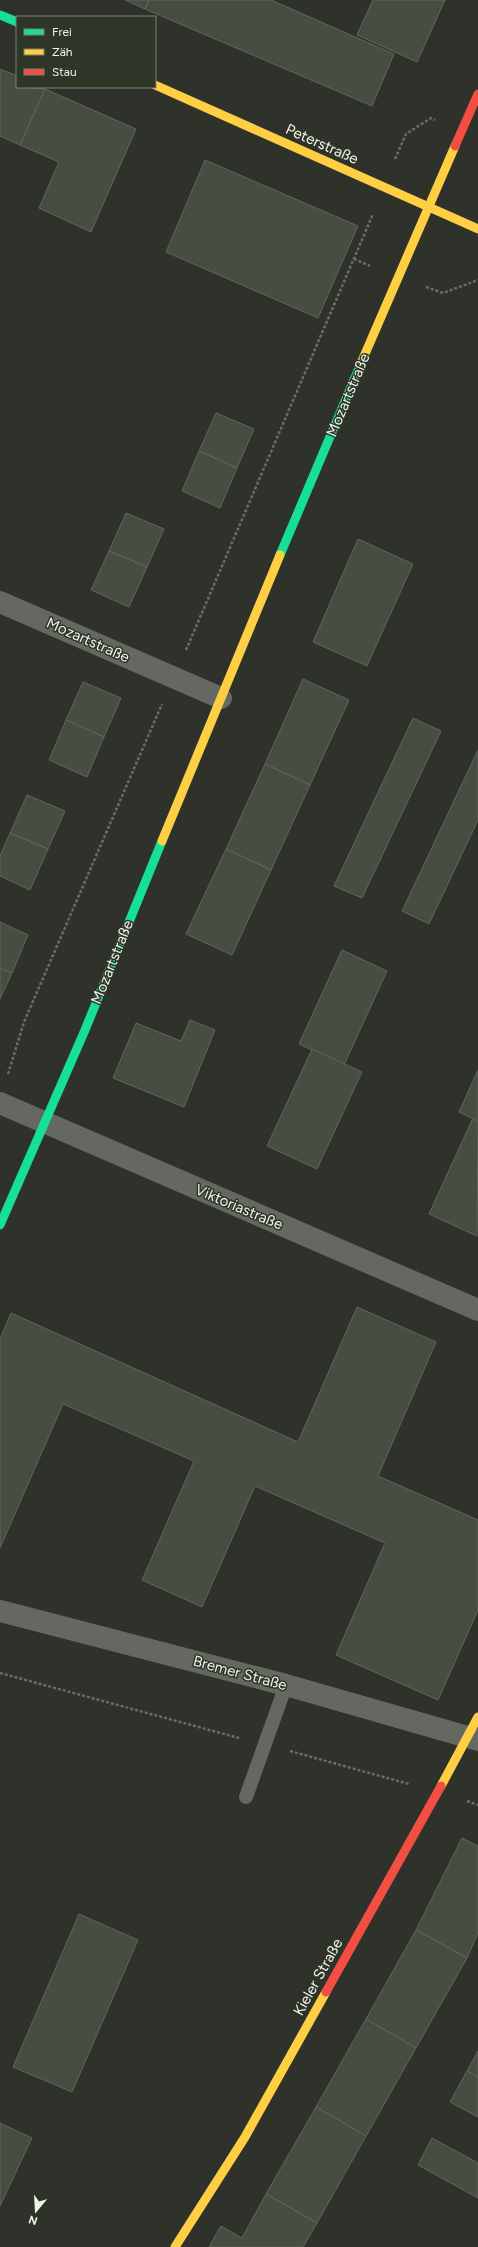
<svg xmlns="http://www.w3.org/2000/svg" width="478" height="2247" font-family="Figtree,sans-serif">
  <rect width="100%" height="100%" fill="#2e322a"/>
  <g fill="#484d41" stroke="#62655e">
    <path d="M125 0H149L145 9Z"/>
    <path d="M149 0H271L394 54 372 106 145 9Z"/>
    <path d="M373 0H445L417 62 357 35Z"/>
    <path d="M0 69 17 76V87L45 89 20 145 0 136Z"/>
    <path d="M45 89 136 129 91 232 39 208 59 162 20 145Z"/>
    <path d="M205 160 358 226 318 318 166 252Z"/>
    <path d="M216 413 254 429 237 468 199 451Z"/>
    <path d="M199 451 237 468 220 508 182 491Z"/>
    <path d="M126 513 164 529 147 567 109 551Z"/>
    <path d="M358 539 413 564 367 666 313 642Z"/>
    <path d="M109 551 147 567 129 607 91 590Z"/>
    <path d="M303 679 349 700 310 785 265 764Z"/>
    <path d="M83 682 121 698 104 737 66 720Z"/>
    <path d="M413 718 441 731 362 898 334 886Z"/>
    <path d="M66 720 104 737 87 777 49 760Z"/>
    <path d="M478 750V820L429 924 402 911Z"/>
    <path d="M265 764 310 785 271 870 226 849Z"/>
    <path d="M27 795 65 811 48 849 10 833Z"/>
    <path d="M10 833 48 849 30 890 0 876V856Z"/>
    <path d="M226 849 271 870 232 955 186 934Z"/>
    <path d="M0 922 28 935 12 973 0 968Z"/>
    <path d="M342 950 387 971 344 1065 299 1044Z"/>
    <path d="M0 968 12 973 0 999Z"/>
    <path d="M190 1020 215 1030 184 1107 113 1078 136 1023 181 1041Z"/>
    <path d="M312 1049 362 1072 317 1169 267 1146Z"/>
    <path d="M478 1070V1121L459 1112Z"/>
    <path d="M473 1118 478 1121 477 1236 429 1214Z"/>
    <path d="M357 1307 436 1342 378 1476 478 1520V1610L438 1700 336 1655 385 1543 255 1486 202 1607 142 1580 194 1461 63 1404 0 1548V1339L11 1313 298 1442Z"/>
    <path d="M462 1838 478 1846V1933L467 1958 416 1930Z"/>
    <path d="M79 1914 138 1940 72 2092 13 2067Z"/>
    <path d="M416 1930 467 1958 416 2048 366 2019Z"/>
    <path d="M366 2019 416 2048 366 2136 316 2107Z"/>
    <path d="M478 2051V2077L467 2071Z"/>
    <path d="M467 2071 478 2077V2117L450 2102Z"/>
    <path d="M316 2107 366 2136 317 2223 266 2194Z"/>
    <path d="M0 2123 32 2138 0 2206Z"/>
    <path d="M432 2138 478 2163V2198L418 2165Z"/>
    <path d="M266 2194 317 2223 303 2247H209L221 2226 242 2238Z"/>
  </g>
  <g fill="none" stroke-linecap="round" stroke-linejoin="round">
    <g stroke="#6a6d66" stroke-width="2.5" stroke-dasharray="3 2" stroke-linecap="butt">
      <path d="M395 159 406 134 431 118 435 120"/>
      <path d="M354 259 370 266"/>
      <path d="M426 287 443 293 478 280"/>
      <path d="M186 650 373 214"/>
      <path d="M8 1074 24 1022 162 704"/>
      <path d="M0 1673 239 1738"/>
      <path d="M290 1751 409 1784"/>
      <path d="M467 1801 478 1805"/>
    </g>
    <path stroke="#646860" stroke-width="14" d="M246 1797 286 1685"/>
    <g stroke="#646860" stroke-width="22">
      <path d="M0 602 221 698"/>
      <path d="M0 1103 478 1310"/>
      <path d="M0 1611 286 1685 478 1740"/>
    </g>
    <g stroke="#16e098" stroke-width="9">
      <path d="M0 15 17 22"/>
      <path d="M280 555 362 361"/>
      <path d="M0 1225 85 1030 162 841"/>
    </g>
    <g stroke="#ffcf43" stroke-width="9">
      <path d="M155 85 478 229"/>
      <path d="M362 361 455 146"/>
      <path d="M162 841 280 555"/>
      <path d="M441 1786 478 1717"/>
      <path d="M175 2247 245 2137 326 1992"/>
    </g>
    <g stroke="#f24e42" stroke-width="9">
      <path d="M455 146 478 94"/>
      <path d="M326 1992 441 1786"/>
    </g>
  </g>
  <g text-anchor="middle" dominant-baseline="central" stroke-width="3" stroke-linejoin="round" paint-order="stroke">
    <g font-size="15" fill="#eff3ea" stroke="#2f3527">
      <text transform="translate(322 144) rotate(24)">Peterstraße</text>
      <text transform="translate(348 395) rotate(-67)">Mozartstraße</text>
      <text transform="translate(88 640) rotate(24)">Mozartstraße</text>
      <text transform="translate(112 962) rotate(-68)">Mozartstraße</text>
      <text transform="translate(239 1207) rotate(23)">Viktoriastraße</text>
      <text transform="translate(240 1673) rotate(15)">Bremer Straße</text>
      <text transform="translate(318 1977) rotate(-61)">Kieler Straße</text>
    </g>
  </g>
  <rect x="16" y="16" width="140" height="72" fill="#2f3527" stroke="#7c8175"/>
  <rect x="24" y="29" width="20" height="6" fill="#16e098" stroke="#7c8175"/>
  <text x="52" y="36" font-size="12" fill="#eff3ea">Frei</text>
  <rect x="24" y="49" width="20" height="6" fill="#ffcf43" stroke="#7c8175"/>
  <text x="52" y="56" font-size="12" fill="#eff3ea">Zäh</text>
  <rect x="24" y="69" width="20" height="6" fill="#f24e42" stroke="#7c8175"/>
  <text x="52" y="76" font-size="12" fill="#eff3ea">Stau</text>
  <g transform="translate(36 2211) rotate(198)" stroke="#2f3527" stroke-width="3" paint-order="stroke">
  <path d="M0-3L7 15L0 10L-7 15Z" fill="#eff3ea"/>
  <text y="-6" font-size="11" font-weight="bold" text-anchor="middle" fill="#eff3ea">N</text>
  </g>
</svg>
